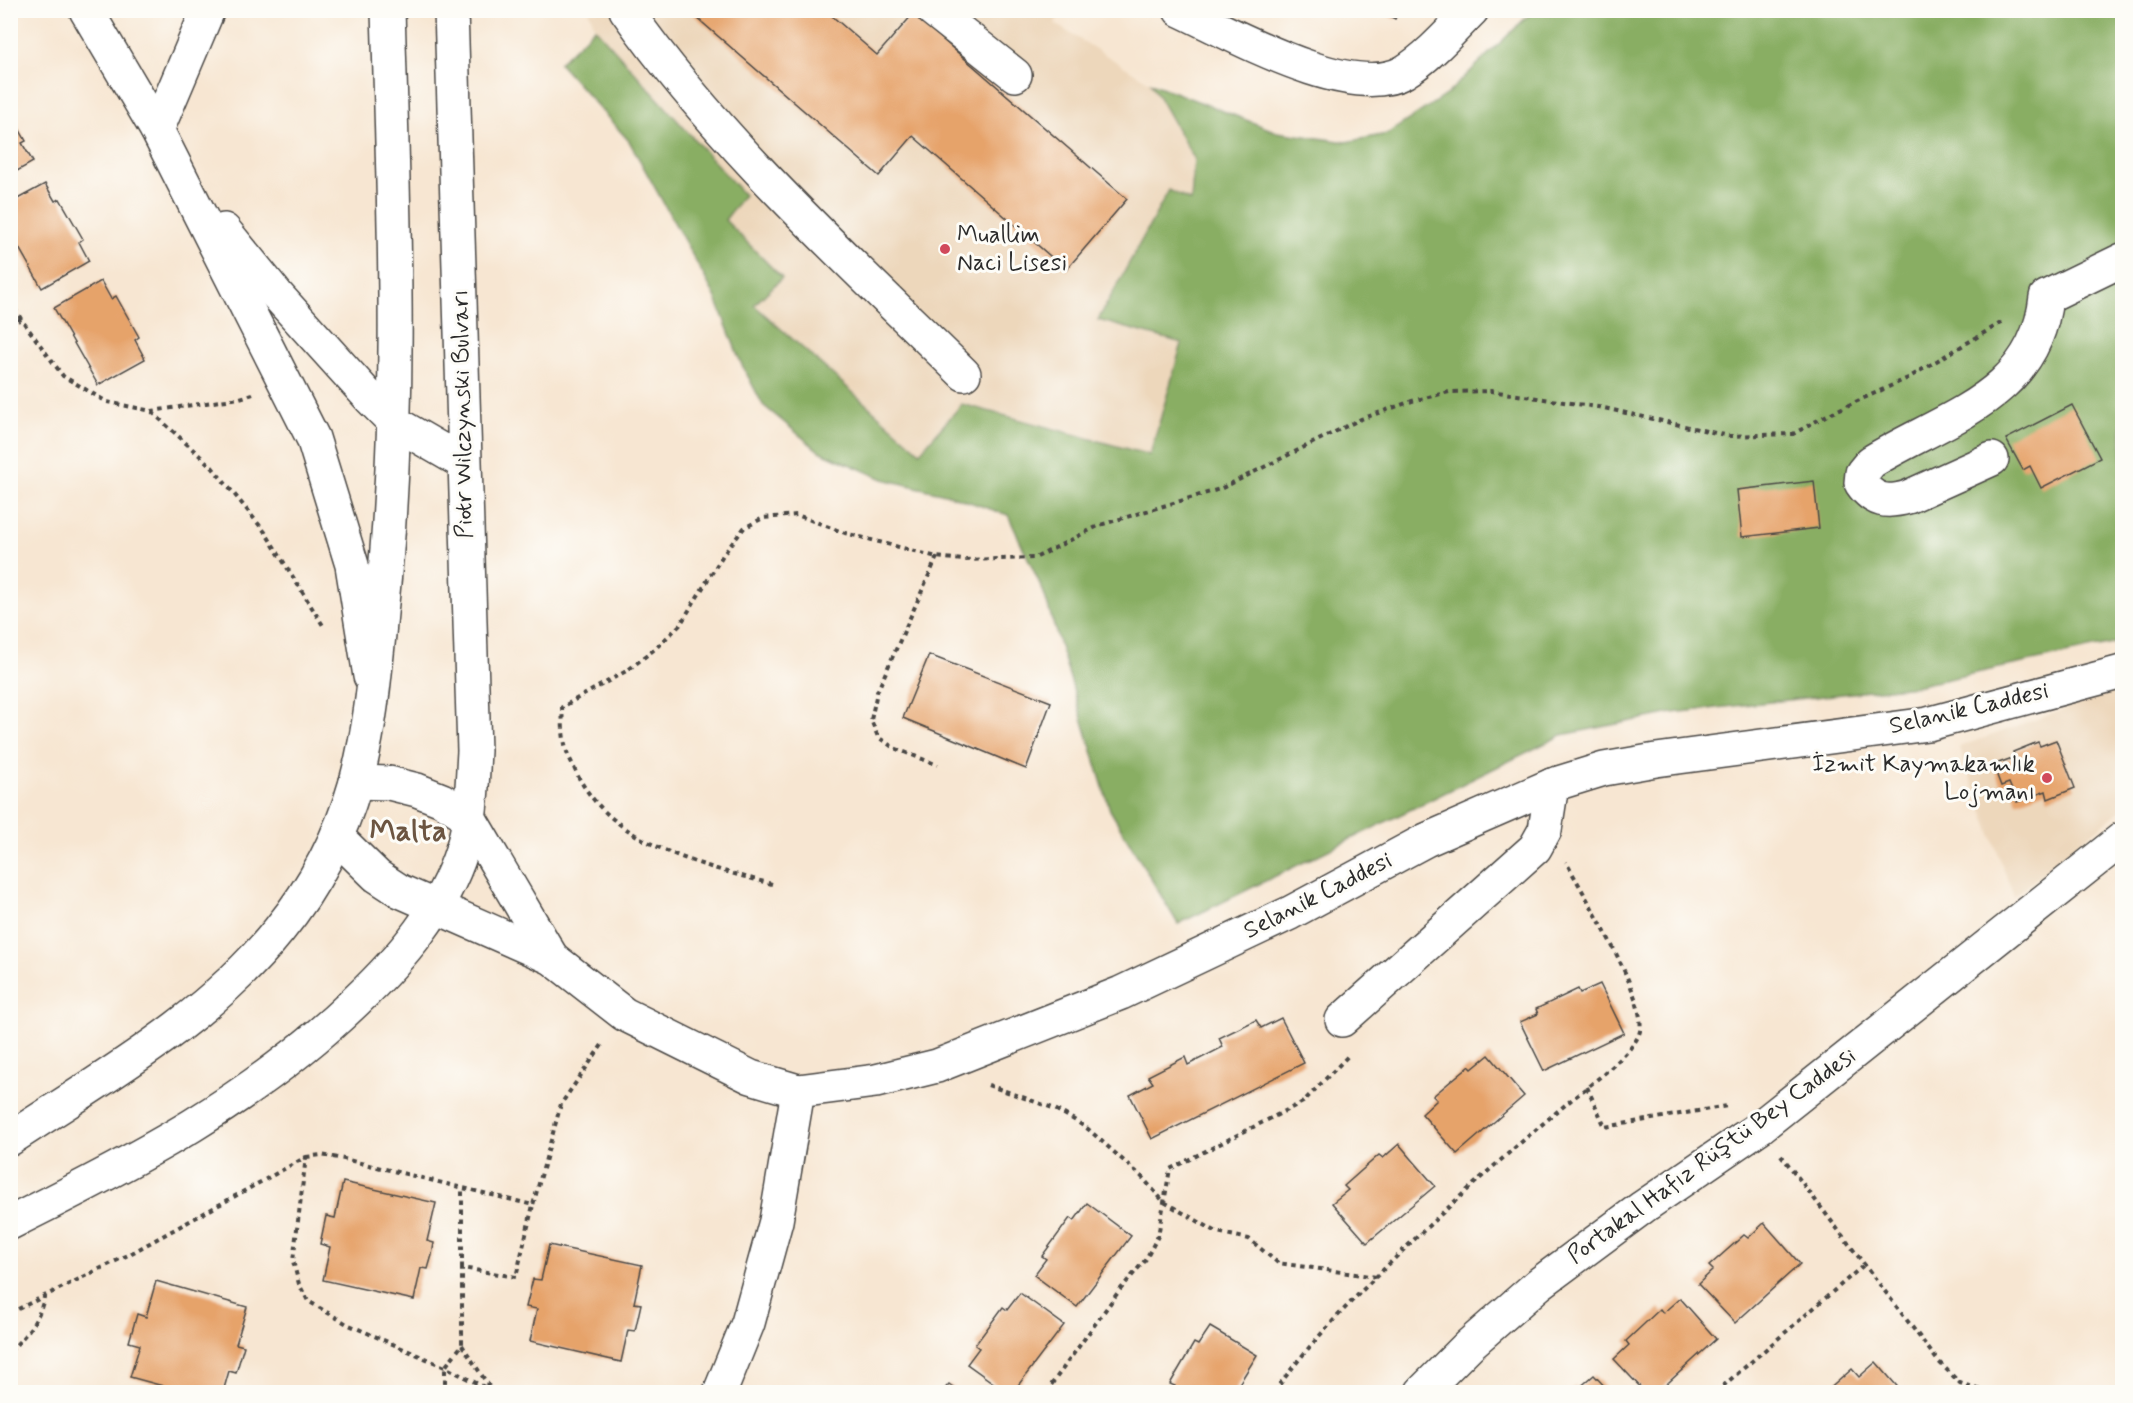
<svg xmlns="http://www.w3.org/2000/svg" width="2133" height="1403" font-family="Mynerve,sans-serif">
  <rect width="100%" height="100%" fill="#fdfcf7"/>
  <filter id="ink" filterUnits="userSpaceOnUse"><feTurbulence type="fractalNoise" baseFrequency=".0167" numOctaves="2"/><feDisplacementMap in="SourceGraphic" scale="12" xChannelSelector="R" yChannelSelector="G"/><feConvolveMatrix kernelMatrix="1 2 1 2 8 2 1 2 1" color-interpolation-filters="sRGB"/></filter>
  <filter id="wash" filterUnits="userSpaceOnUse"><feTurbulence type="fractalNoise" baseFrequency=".008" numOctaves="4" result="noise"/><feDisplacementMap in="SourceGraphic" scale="24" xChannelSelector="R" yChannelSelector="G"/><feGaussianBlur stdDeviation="1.35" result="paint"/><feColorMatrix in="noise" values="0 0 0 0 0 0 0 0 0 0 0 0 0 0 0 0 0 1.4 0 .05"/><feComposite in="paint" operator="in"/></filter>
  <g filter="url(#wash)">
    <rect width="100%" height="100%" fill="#f7e6d2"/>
    <g fill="#edd7bb">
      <path d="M589 11H1060L1055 24 1151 83 1194 159 1191 202 1168 190 1098 320 1182 343 1150 455 962 404 920 452 754 304 725 220 595 28Z"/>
      <path d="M2122 689V809L2014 897 1959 747Z"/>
    </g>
    <path fill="#89ae64" stroke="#5a6c48" stroke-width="1.5" d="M1533 11H2122V642L1915 686 1672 713 1562 735 1178 924 1110 810 1044 593 1008 515 949 495 883 479 819 451 763 405 741 363 715 296 629 141 559 63 595 28 744 195 725 220 782 278 754 305 920 452 962 404 1150 455 1182 343 1098 320 1169 190 1191 201 1194 159 1151 83 1277 132 1346 142 1387 134 1447 94Z"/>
    <g id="blocks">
      <g fill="#e6a36b">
        <path d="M688 10H825L877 55 913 14 1127 199 1066 270 913 136 879 176Z"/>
        <path d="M1378 10H1399L1395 19Z"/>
        <path d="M10 113 26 141 22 143 33 162 10 175Z"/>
        <path d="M45 184 55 201 60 199 83 239 79 242 89 261 42 288 10 232V203Z"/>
        <path d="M101 281 111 299 116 296 139 337 135 340 145 359 98 385 54 308Z"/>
        <path d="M2072 405 2100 458 2041 488 2030 466 2023 470 2006 439Z"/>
        <path d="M1814 481 1819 528 1742 537 1737 490Z"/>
        <path d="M929 655 1051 702 1026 769 903 718Z"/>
        <path d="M2056 740 2075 788 2048 799 2046 791 2017 802 2009 783 2001 786 1993 765 2015 757 2013 752 2038 742 2040 746Z"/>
        <path d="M1600 984 1624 1033 1544 1071 1520 1022 1538 1014 1536 1009 1578 989 1580 993Z"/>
        <path d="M1281 1018 1304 1063 1152 1139 1130 1095 1153 1083 1148 1076 1185 1057 1188 1065 1223 1047 1219 1038 1256 1020 1261 1028Z"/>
        <path d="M1489 1055 1524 1096 1457 1154 1422 1114 1437 1100 1433 1096 1469 1066 1472 1069Z"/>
        <path d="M1399 1144 1435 1186 1367 1243 1332 1203 1348 1190 1344 1186 1379 1155 1383 1158Z"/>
        <path d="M343 1182 436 1203 427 1241 434 1243 432 1255 428 1269 421 1268 414 1300 323 1280 330 1247 320 1244 326 1216 335 1218Z"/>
        <path d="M1087 1203 1131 1236 1077 1307 1034 1275 1046 1259 1042 1256 1070 1218 1074 1221Z"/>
        <path d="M1764 1223 1800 1264 1735 1323 1698 1284 1713 1270 1709 1266 1744 1235 1748 1238Z"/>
        <path d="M549 1245 642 1265 634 1303 641 1304 635 1331 628 1330 621 1362 530 1341 537 1309 526 1307 533 1279 541 1280Z"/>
        <path d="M156 1281 247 1307 236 1344 244 1346 236 1373 229 1371 223 1392H185L130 1377 140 1345 129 1342 137 1314 146 1317Z"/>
        <path d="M1020 1293 1064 1325 1013 1392H1006L967 1364 979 1348 975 1345 1003 1307 1007 1310Z"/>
        <path d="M1680 1298 1716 1339 1658 1392H1645L1614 1359 1629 1345 1626 1341 1660 1309 1663 1313Z"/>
        <path d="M1210 1327 1257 1355 1234 1392H1171L1175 1386 1170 1384 1194 1343 1198 1345Z"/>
        <path d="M1876 1362 1902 1392H1826L1852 1369 1859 1377Z"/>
        <path d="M1594 1375 1610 1392H1568L1575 1386 1578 1389Z"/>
        <path d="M949 1384 960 1392H942Z"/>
        <path d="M10 1388 24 1392H10Z"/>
      </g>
    </g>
  </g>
  <g filter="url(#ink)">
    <use href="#blocks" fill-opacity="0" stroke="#4a4744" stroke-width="1.5"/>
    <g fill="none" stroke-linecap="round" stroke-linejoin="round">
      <defs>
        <g id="minor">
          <path d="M86 10 157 130 313 438 352 565 370 676"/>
          <path d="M626 10C720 144 848 260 964 374"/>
          <path d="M933 10 1015 75"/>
          <path d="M1180 10C1232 34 1351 102 1404 72 1430 56 1451 31 1472 10"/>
          <path d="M157 130 208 10"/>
          <path d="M224 230 277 295 370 398 395 423 464 463"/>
          <path d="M1992 459 1908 497C1887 503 1874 502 1861 483L1862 473 1871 462C1944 417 2036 397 2046 297L2122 260"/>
          <path d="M1342 1020 1535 848 1545 830 1552 785"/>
          <path d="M720 1392 748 1323 776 1221 798 1091"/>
        </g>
        <g id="major">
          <path d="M356 782 389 783 417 790 442 800 469 817 552 958"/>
          <path d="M337 837 377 876 400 891 552 958 624 1014 751 1077 798 1091 876 1081 937 1066 1121 993 1290 913 1426 840 1552 785 1604 769 1656 760 1928 724 2122 672"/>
          <path d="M10 1139C104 1077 208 1019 279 930 314 887 341 835 356 782 372 724 376 663 382 603 403 406 394 209 388 10"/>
          <path d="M10 1223C137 1160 253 1100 356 1001 401 958 443 910 462 850 472 818 472 784 474 751L451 10"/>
          <path d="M1422 1392 1469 1345 1539 1284 1643 1207 1760 1127 2122 839"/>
        </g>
      </defs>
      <use href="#minor" stroke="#4a4744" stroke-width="36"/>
      <use href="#major" stroke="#4a4744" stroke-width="36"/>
      <g stroke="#4a4744" stroke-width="4" stroke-dasharray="4.5 4.5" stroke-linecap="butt">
        <path d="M10 300 21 319 63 376 107 402 152 411 240 398 253 394"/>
        <path d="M10 326 21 319"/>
        <path d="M152 412 212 467 265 532 324 627"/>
        <path d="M937 557 877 692 871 720 878 737 894 748 938 765"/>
        <path d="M772 884C700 865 609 844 575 770 572 762 566 753 565 744 562 732 563 719 562 707L628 670 656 648 680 625 723 555 744 528 763 518 797 515 845 533 937 557 963 560 1035 558 1100 525 1220 489 1361 419 1412 401 1449 392 1491 391 1604 408 1729 436 1793 434 1829 414 1908 378 2004 321"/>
        <path d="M988 1085 1053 1108 1071 1118 1088 1129 1141 1176 1164 1202 1217 1232 1249 1239 1278 1263 1376 1277"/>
        <path d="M1587 1087 1605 1127 1727 1106"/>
        <path d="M1781 1155 1938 1361 1960 1383 1986 1392"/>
        <path d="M306 1157 321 1155 344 1159 533 1205 561 1104 604 1042"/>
        <path d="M462 1268V1188"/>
        <path d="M10 1313 128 1255 306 1157 293 1261 299 1284 308 1301 347 1324 445 1367 494 1392"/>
        <path d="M462 1345 492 1391 486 1392"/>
        <path d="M10 1351C26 1335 40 1319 44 1297"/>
        <path d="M445 1392V1367L462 1345V1268L516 1277 533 1205"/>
        <path d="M1046 1392 1119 1291 1146 1259 1158 1236 1170 1169 1303 1102 1349 1055"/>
        <path d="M1274 1392C1308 1345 1347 1305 1388 1265 1447 1207 1507 1153 1570 1101 1588 1086 1635 1053 1640 1031 1647 997 1584 895 1566 862"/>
        <path d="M1716 1392 1865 1264"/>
      </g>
      <use href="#minor" stroke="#fff" stroke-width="33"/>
      <use href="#major" stroke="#fff" stroke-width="33"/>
    </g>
  </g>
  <g fill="#d1495b" stroke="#fdfcf7" stroke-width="2">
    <circle cx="945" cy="249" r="6"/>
    <circle cx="2047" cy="778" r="6"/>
  </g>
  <g text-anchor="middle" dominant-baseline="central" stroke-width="6" stroke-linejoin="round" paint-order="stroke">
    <g font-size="24" fill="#2b2b2b" stroke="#fdfcf7" text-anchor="start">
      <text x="957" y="235">Muallim<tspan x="957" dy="28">Naci Lisesi</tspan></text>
      <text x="2035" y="764" text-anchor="end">İzmit Kaymakamlık<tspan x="2035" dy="28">Lojmanı</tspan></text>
    </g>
    <g font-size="24" fill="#2b2b2b" stroke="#fdfcf7">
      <text transform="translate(463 414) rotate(-91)">Piotr Wilczynski Bulvarı</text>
      <text transform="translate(1969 709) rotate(-13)">Selanik Caddesi</text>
      <text transform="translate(1318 896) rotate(-27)">Selanik Caddesi</text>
      <text transform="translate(1712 1156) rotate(-36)">Portakal Hafız Rüştü Bey Caddesi</text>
    </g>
    <g font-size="30" font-weight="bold" fill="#6c5541" stroke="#fdfcf7">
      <text x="408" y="831">Malta</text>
    </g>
  </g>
  <rect width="2133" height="1403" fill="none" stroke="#fdfcf7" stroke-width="36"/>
</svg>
